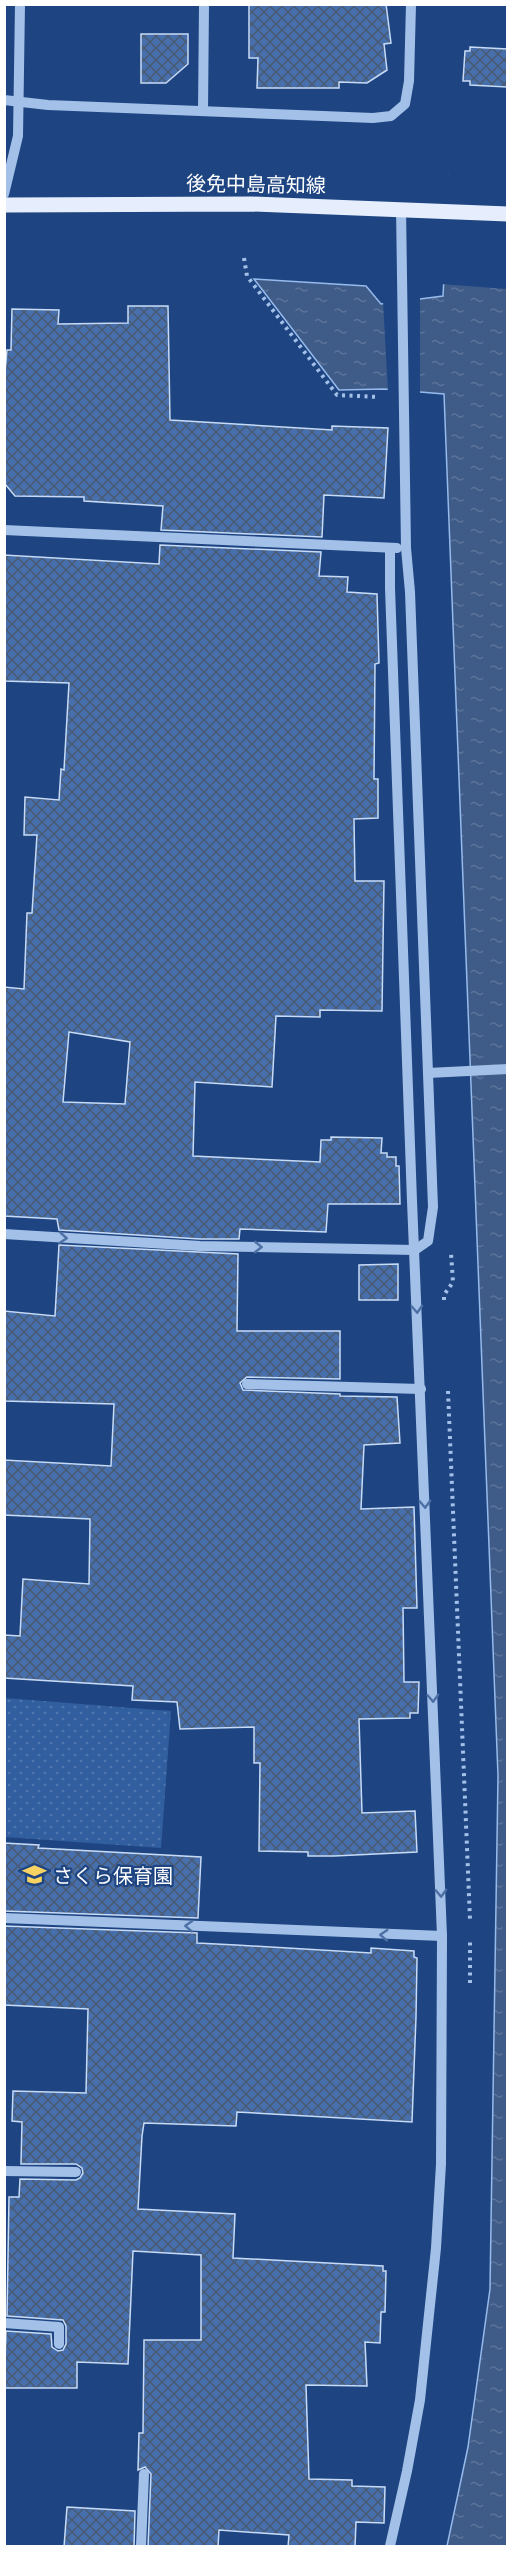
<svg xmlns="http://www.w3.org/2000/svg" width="512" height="2551" font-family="Manrope,'Noto Sans JP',sans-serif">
  <defs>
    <pattern id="green-dots" width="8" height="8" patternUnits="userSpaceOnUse" patternTransform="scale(1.5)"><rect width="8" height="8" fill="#315e9f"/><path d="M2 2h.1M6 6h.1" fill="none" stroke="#5076ad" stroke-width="1.8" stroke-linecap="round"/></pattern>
    <pattern id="water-ripples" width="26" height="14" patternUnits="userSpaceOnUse" patternTransform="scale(1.5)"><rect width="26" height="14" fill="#3f5c89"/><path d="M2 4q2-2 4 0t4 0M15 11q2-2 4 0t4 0" fill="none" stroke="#5c749b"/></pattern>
    <pattern id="building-cross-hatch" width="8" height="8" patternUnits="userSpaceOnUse" patternTransform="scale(1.5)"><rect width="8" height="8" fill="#466fab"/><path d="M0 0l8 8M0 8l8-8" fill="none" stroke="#4a5a72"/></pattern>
  </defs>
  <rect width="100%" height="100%" fill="#1e4581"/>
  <path fill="url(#green-dots)" d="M5 1698 171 1711 161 1848 5 1837Z"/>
  <path fill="url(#water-ripples)" stroke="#96baeb" stroke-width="1.5" d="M450 165 507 166V2546H447L468 2447 490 2289 498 1776 444 394 384 389 339 390 254 279 366 286 381 304 443 296Z"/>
  <g fill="#1e4581">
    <path d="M449 162 508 163 507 289 441 284Z"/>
    <path d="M420 296V395L388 392 383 301Z"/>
  </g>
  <g fill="url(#building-cross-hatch)" stroke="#c7dbf7" stroke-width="1.5" fill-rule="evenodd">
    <path d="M249 4H386L391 43 384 44 387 70 367 83 339 82V88H257L258 58H249Z"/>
    <path d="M141 34H188V64L166 83H141Z"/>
    <path d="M470 47 507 49V87L470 85V81H463L465 51H470Z"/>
    <path d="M128 306H168L170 420 332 430V426L388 428 384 498 324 495 322 537 161 530 163 506 84 501V497L15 496 5 484V372L7 350H11L12 309 59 310 58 324 128 323Z"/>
    <path d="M160 545 321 552 319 576 348 577 347 592 377 594 379 663 375 664 374 779H378V818L354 819 355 881H384L382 1011 320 1010V1017L276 1016 272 1087 195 1082 193 1156 320 1162 321 1140H331V1137L382 1138 381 1153H387V1157H396V1166H399L400 1204H328L326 1232 240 1229 239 1239H200L59 1230 57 1219 4 1216V987L24 989 27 913H32L37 835H24L25 797 59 800 61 769 64 770 69 683 4 681V555L159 564ZM69 1032 130 1042 125 1104 63 1102Z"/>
    <path d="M59 1245 238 1254 237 1331H340V1379L247 1377 240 1383 243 1390 340 1394V1396L397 1397 400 1443 364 1445 361 1509 414 1507 417 1608H403L404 1682H419L418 1713H410V1718L359 1719 362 1813 415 1811 417 1852 334 1856H308V1852L259 1851 260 1763H254V1727L180 1729 177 1702 132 1700 133 1686 4 1678V1635L20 1636 23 1579 89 1584 90 1519 4 1515V1460L111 1466 114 1404 4 1401V1311L55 1316Z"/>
    <path d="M398 1264V1300H359V1265Z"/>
    <path d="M4 1843 39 1845 38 1848 201 1857 198 1918 4 1911Z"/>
    <path d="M4 1926 197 1933V1943L236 1945 371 1953V1948L414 1951V1957L417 1958 416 2017 412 2122 237 2112 236 2126 144 2123 142 2136 138 2209 235 2214 233 2258 383 2266V2271H386L385 2312H381L380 2343 365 2342 367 2386 306 2385 309 2479 352 2480V2486L385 2487 384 2523 356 2522 355 2547H288L289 2535 219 2530 218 2547H148L151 2474 145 2467 138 2470 139 2433H143L144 2340H201V2255L133 2251 128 2364 77 2362V2388H4L6 2331 51 2334 52 2347 58 2351 63 2350 66 2344V2326L63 2320 7 2316 9 2197H19L20 2179 76 2180 80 2178 83 2173 82 2168 76 2164H21L22 2122 12 2121 13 2091 86 2093 88 2009 4 2005Z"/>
    <path d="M67 2507 135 2511 134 2547H64Z"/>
  </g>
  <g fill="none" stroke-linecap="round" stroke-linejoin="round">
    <g stroke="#a3c0e9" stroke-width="4" stroke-dasharray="3 4.5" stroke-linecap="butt">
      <path d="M244 258 247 276 337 395 379 397"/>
      <path d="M444 1300V1295L453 1282 451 1253"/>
      <path d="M448 1391 470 1920"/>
      <path d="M470 1983V1939"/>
    </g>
    <g stroke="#a3c0e9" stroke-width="10">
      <path d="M4 100 48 105 373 118 391 116 405 104 409 81 411 4"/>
      <path d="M203 111 204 4"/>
      <path d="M4 194 18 136 20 4"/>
      <path d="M4 530 397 548"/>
      <path d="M390 548V588L412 1201 442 1936 441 2164 436 2248 420 2400 407 2471 390 2546"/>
      <path d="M428 1073 508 1069"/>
      <path d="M4 1234 200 1246 415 1250 428 1241 433 1207 410 592 406 548 401 208"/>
      <path d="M247 1384 421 1389"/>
      <path d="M4 1918 442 1936"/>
      <path d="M4 2171 76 2172"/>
      <path d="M4 2323 59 2327V2344"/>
      <path d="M141 2546 144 2474"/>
    </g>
    <path stroke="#e6eefe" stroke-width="15" d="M4 205 252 204 508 214"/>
  </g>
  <defs><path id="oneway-chevron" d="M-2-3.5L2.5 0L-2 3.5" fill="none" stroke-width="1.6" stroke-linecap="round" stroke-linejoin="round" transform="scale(1.5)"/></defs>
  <g stroke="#4d70a5">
    <use href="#oneway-chevron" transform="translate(63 1238) rotate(4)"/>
    <use href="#oneway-chevron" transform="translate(258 1247) rotate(1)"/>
    <use href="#oneway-chevron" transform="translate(417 1309) rotate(87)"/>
    <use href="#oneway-chevron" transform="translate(425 1504) rotate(88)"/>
    <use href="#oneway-chevron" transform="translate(433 1698) rotate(88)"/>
    <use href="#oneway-chevron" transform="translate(441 1893) rotate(88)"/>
    <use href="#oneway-chevron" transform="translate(189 1926) rotate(-177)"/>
    <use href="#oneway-chevron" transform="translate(384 1935) rotate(-177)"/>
  </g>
  <defs>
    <symbol id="school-bare" viewBox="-9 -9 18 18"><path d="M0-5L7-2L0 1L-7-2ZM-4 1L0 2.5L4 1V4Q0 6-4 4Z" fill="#f8d362" stroke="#1e4581" stroke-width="2.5" paint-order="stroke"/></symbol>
  </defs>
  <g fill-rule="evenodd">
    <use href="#school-bare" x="18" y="1858" width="33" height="33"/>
  </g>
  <g text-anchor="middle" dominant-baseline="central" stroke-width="4.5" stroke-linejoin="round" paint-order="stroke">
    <g font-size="20" fill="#fff" stroke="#1e4581">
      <text transform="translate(256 184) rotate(1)">後免中島高知線</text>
    </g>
    <g font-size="20" fill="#fff" stroke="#1e4581" text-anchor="start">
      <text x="53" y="1875">さくら保育園</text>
    </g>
  </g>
  <rect width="512" height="2551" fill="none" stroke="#ffffff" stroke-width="12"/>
</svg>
